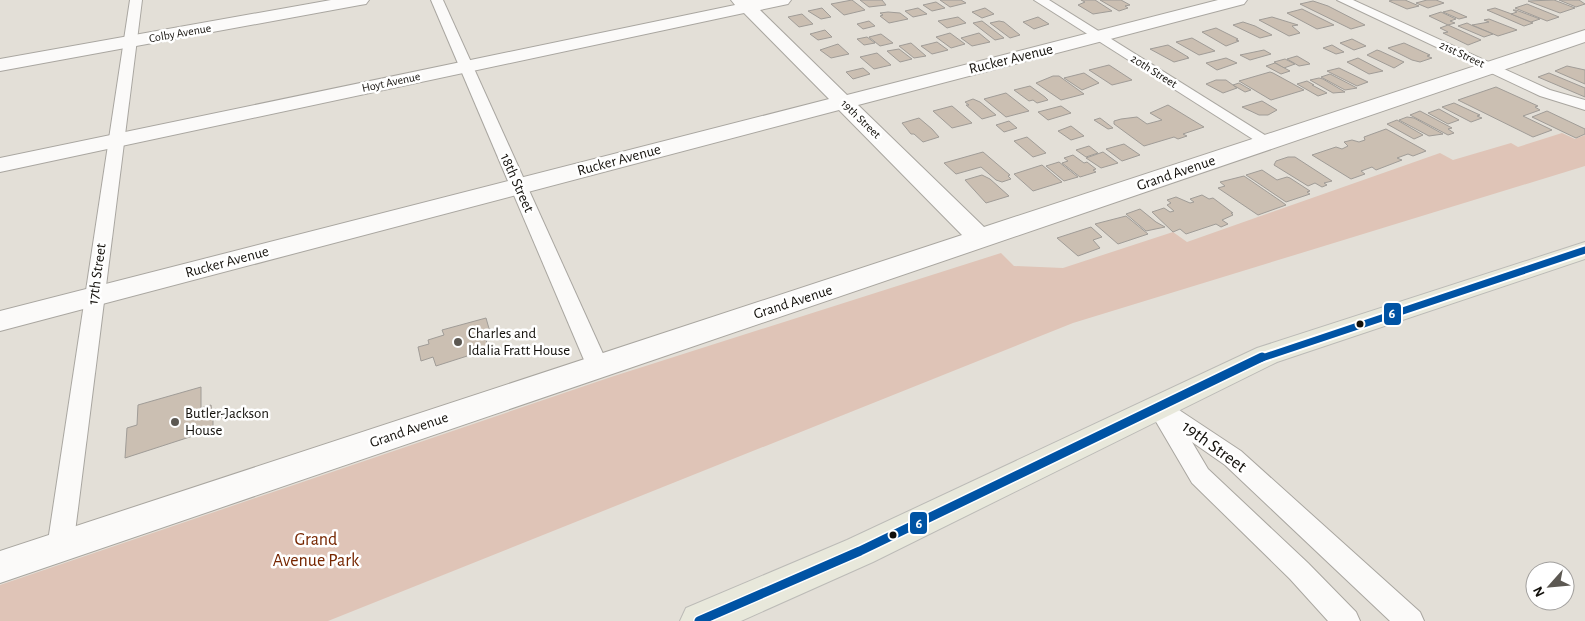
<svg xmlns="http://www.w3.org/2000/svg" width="1585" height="621" font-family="'Alegreya Sans',sans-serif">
  <rect width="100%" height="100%" fill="#e3dfd7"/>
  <path fill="#dfc4b7" d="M1562 133 1575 139 1585 135V166L1073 323 328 621H0V585L611 377 1001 253 1014 266 1063 268 1173 232 1187 242 1440 153 1453 160 1511 143 1518 147Z"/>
  <g fill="#cbbfb2" stroke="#a09c97">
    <path d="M852 0 865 10 844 15 831 4Z"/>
    <path d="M860 0H882L886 5 869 7Z"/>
    <path d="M940 0H961L966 3 950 7Z"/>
    <path d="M1081 0H1095L1112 11 1093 14 1078 5 1085 2Z"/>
    <path d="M1100 0H1121L1130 5 1125 6 1128 8 1119 11Z"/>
    <path d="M1393 0H1405L1419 6 1407 9 1389 1Z"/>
    <path d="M1427 0H1436L1444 3 1428 8 1416 3Z"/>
    <path d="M1554 0 1575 8 1560 13 1528 1Z"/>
    <path d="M1559 0H1579L1585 4 1576 7Z"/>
    <path d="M1313 1 1328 6 1365 25 1351 29 1300 4Z"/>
    <path d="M936 2 945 8 932 11 923 5Z"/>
    <path d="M1527 4 1559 17 1547 21 1515 8Z"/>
    <path d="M822 8 831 17 821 19 808 11Z"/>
    <path d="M918 8 927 14 913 17 905 11Z"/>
    <path d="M985 8 994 14 982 18 972 12Z"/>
    <path d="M1495 8 1509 13 1533 23 1524 26 1487 10Z"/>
    <path d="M1302 9 1334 25 1317 29 1287 13Z"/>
    <path d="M1451 10 1467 17 1459 19 1443 12Z"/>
    <path d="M1513 10H1516L1540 19 1531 22 1511 14 1517 12Z"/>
    <path d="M888 12 900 13 908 19 889 23 880 16 883 15 880 13Z"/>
    <path d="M1441 12 1456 19 1450 21 1455 23 1448 25 1429 16Z"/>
    <path d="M802 14 813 24 799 27 788 17Z"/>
    <path d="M958 17 966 23 947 28 938 21Z"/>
    <path d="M1038 17 1049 24 1034 29 1023 22Z"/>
    <path d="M1272 17 1298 25 1292 26 1300 33 1289 36 1259 20Z"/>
    <path d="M1489 19 1517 30 1498 36 1472 25 1489 22 1484 20Z"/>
    <path d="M869 21 875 26 863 29 857 24Z"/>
    <path d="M982 21 1004 38 995 40 973 23Z"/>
    <path d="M999 21 1004 22 1020 35 1010 38 990 23Z"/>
    <path d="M1243 22 1255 26 1272 35 1260 38 1233 25Z"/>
    <path d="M1467 23 1471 25 1493 34 1484 37 1458 26Z"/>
    <path d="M1448 25 1457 29 1481 40 1468 45 1443 33 1448 32 1440 28Z"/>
    <path d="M1216 28 1238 39 1236 40 1239 41 1226 46 1202 32Z"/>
    <path d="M825 30 832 37 818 40 810 34Z"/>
    <path d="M950 33 965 44 951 48 936 37Z"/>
    <path d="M979 33 990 42 972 46 961 38Z"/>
    <path d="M881 34 893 43 880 46 869 37Z"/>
    <path d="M867 37 875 43 864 45 857 39Z"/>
    <path d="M1192 38 1215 51 1199 55 1176 42Z"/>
    <path d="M1352 39 1366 46 1354 50 1340 43Z"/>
    <path d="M937 42 948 50 932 54 921 46Z"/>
    <path d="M911 43 926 56 914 58 899 46Z"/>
    <path d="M1404 43 1430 55 1427 56 1432 58 1420 62 1412 60 1388 48Z"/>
    <path d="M838 44 849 54 831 58 820 50Z"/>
    <path d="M1168 45 1188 57H1187L1189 58 1174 62 1150 49Z"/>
    <path d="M1332 45 1344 52 1336 54 1323 48Z"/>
    <path d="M899 49 912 59 900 62 887 51Z"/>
    <path d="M1264 50 1271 54 1250 60 1240 55Z"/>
    <path d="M1377 50 1380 51 1404 62 1394 68 1367 55Z"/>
    <path d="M877 53 891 65 874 69 860 57Z"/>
    <path d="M1297 56 1309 63 1310 64 1299 66 1287 59Z"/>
    <path d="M1226 58 1237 63 1217 70 1206 63Z"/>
    <path d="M1358 58 1381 70 1383 71 1369 74 1347 62Z"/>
    <path d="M1285 59 1295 64 1284 68 1274 62Z"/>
    <path d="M1275 63 1290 71 1281 74 1266 66Z"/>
    <path d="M1109 65 1132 80 1112 85 1089 70Z"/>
    <path d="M1567 66 1585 70V84L1555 71Z"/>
    <path d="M863 68 870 74 853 79 846 72Z"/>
    <path d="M1339 68 1368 82 1357 86 1327 71Z"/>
    <path d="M1270 72 1273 73 1304 90 1271 100 1239 81Z"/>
    <path d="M1084 73 1099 83 1082 90 1064 78Z"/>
    <path d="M1549 73 1585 88V97L1538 77Z"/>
    <path d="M1330 74 1334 76 1357 88 1345 90 1321 77Z"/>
    <path d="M1053 76H1059L1084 94 1061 100 1036 83Z"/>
    <path d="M1319 78 1323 79 1345 92 1333 93 1310 80Z"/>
    <path d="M1226 80 1237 88 1223 93 1206 84 1216 80Z"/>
    <path d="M1307 81 1314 85H1312L1327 93 1318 96 1297 84Z"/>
    <path d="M1239 83 1251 90 1245 92 1233 85Z"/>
    <path d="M1030 86 1045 97 1048 100 1037 103 1033 100 1029 101 1014 90Z"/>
    <path d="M1496 87 1538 106 1535 107 1540 110 1523 116 1552 130 1533 137 1458 100Z"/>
    <path d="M1006 93 1029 111 1006 117 984 99Z"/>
    <path d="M973 99 980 102 996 115 982 119 966 105H969L965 102Z"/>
    <path d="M1262 101 1277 110 1268 115H1259L1242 107Z"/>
    <path d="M1454 103 1480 115 1477 116 1482 118 1471 122 1442 107Z"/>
    <path d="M1168 105 1204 127 1183 134 1187 136 1178 139 1174 137 1144 146 1114 124V121L1121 119 1137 117 1147 124 1162 120 1150 113Z"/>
    <path d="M952 106 972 123 952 128 933 111Z"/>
    <path d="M1061 106 1071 113 1048 120 1038 112Z"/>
    <path d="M1439 109 1459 120 1448 124 1428 113Z"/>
    <path d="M1420 111 1452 128 1448 129 1454 133 1448 135 1410 115Z"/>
    <path d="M1547 111 1585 129V134L1576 138 1532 117Z"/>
    <path d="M1407 117 1414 118 1443 134 1429 136 1399 120Z"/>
    <path d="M919 118 932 129 939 137 923 142 914 134H911L902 123Z"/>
    <path d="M1100 118 1113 128 1108 129 1094 120Z"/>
    <path d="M1397 120 1404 124 1423 135 1414 139 1387 124Z"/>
    <path d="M1009 121 1017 128 1004 132 996 125Z"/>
    <path d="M1071 126 1084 136 1071 140 1058 131Z"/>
    <path d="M1386 129 1426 151 1413 156 1408 154 1397 158 1402 160 1376 170 1372 167 1361 171 1365 174 1351 179 1312 155 1336 147 1342 149 1348 146 1344 142 1352 140 1359 142 1365 140 1364 137Z"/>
    <path d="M1027 137 1046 153 1033 157 1014 141Z"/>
    <path d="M1124 144 1140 155 1122 161 1106 149Z"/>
    <path d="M1089 146 1098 153 1086 157 1076 150Z"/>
    <path d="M983 152 1010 175 1008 176 1011 179 1002 182 996 180 981 167 956 174 944 163Z"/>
    <path d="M1103 152 1118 163 1101 168 1086 158Z"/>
    <path d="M1073 155 1084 163 1087 162 1096 169 1093 170 1096 172 1080 177 1062 163 1068 161 1064 158Z"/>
    <path d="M1288 157H1295L1332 181 1324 183 1327 185 1322 187 1315 183 1308 186 1274 165 1276 161Z"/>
    <path d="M1059 162 1078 177 1064 181 1046 166Z"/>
    <path d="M1042 165 1062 182 1033 191 1014 174Z"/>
    <path d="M1262 170 1277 180 1287 177 1290 178 1310 191 1307 192 1310 194 1286 202 1246 175Z"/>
    <path d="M982 175 990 179 1009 196 986 203 965 180Z"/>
    <path d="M1244 176 1282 202 1286 205 1258 215 1218 188 1225 186 1220 182Z"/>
    <path d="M1202 195 1209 199 1213 198 1233 213H1231L1233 215 1222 220 1228 224 1221 227 1216 224 1186 234 1180 229 1173 232 1152 212 1164 208 1170 212 1174 211 1167 205 1171 203 1167 200 1176 197 1190 203 1194 202 1190 199Z"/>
    <path d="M1140 209 1156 222 1165 227 1146 231 1126 214Z"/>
    <path d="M1126 216 1148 234 1118 244 1095 224Z"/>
    <path d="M1091 227 1102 237 1093 240 1100 248 1078 256 1057 238Z"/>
    <path d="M486 318 490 332 484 334 489 349 436 366 433 357 421 361 418 347 429 344 428 340 444 335 442 330Z"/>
    <path d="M201 387V408L211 405 212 413 225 408V416L213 420V426L201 430 202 433 125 458 127 428 137 425 138 405Z"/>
  </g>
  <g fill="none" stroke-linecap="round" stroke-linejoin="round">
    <defs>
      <g id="street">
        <path d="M130 0H142L73 548 69 556 60 559 51 556 47 548Z"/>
        <path d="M431 0H443L609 367 606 373 598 375 590 373 587 367Z"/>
        <path d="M1034 0H1049L1276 142 1274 145H1262Z"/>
        <path d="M1337 0H1353L1550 90 1585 100V110L1540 96Z"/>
        <path d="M1159 399 1167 402 1241 451 1420 612 1424 621H1390L1225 465 1192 442 1208 469 1308 563 1356 612 1360 621H1328L1290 579 1192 483 1148 408 1151 402Z"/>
      </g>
      <g id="secondary">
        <path d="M331 0H369L366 4 360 5 0 71V59Z"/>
        <path d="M731 0H791L788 4 760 10 847 95 1218 0H1247L1244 4 858 105 984 227 1585 30V42L0 583V551L962 235 839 110 0 331V311L829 99 744 13 0 172V158L735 5Z"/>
      </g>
      <path id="primary" d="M1585 242V259L1277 362 873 562 741 621H680L686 608 847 540 1257 348Z"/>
    </defs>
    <use href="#street" stroke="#a9a6a0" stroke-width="2"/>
    <use href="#secondary" stroke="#a9a6a0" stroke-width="2"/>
    <use href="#primary" stroke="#bcbbb7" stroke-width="2"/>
    <use href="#street" fill="#fbfaf9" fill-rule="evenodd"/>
    <use href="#secondary" fill="#fbfaf9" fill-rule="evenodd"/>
    <use href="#primary" fill="#e8e8db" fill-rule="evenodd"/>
    <defs>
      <path id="bus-1-far1" d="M1259 359 1585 250"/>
      <path id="bus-1" d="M699 621 860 551 1262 357"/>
    </defs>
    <use href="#bus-1-far1" stroke="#fff" stroke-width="11"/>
    <use href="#bus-1" stroke="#fff" stroke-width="12"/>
    <use href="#bus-1-far1" stroke="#0053a4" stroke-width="7"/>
    <use href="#bus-1" stroke="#0053a4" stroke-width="9"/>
  </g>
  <g fill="#13100b" stroke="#fff" stroke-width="2">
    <circle cx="1360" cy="324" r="4.5"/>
    <circle cx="893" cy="535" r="4.5"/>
  </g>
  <g fill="#5c5852" stroke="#fff" stroke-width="2">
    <circle cx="458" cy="342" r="5"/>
    <circle cx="175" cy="422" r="5"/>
  </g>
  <g text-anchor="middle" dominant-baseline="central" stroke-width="5" stroke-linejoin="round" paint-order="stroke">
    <g font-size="12" fill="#13100b" stroke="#fff">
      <text transform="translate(180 33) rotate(-10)">Colby Avenue</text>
      <text transform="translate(1462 54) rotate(25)">21st Street</text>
      <text transform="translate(1154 71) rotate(32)">20th Street</text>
      <text transform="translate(391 82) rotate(-12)">Hoyt Avenue</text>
      <text transform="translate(861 119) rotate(44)">19th Street</text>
    </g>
    <g font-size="15" fill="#13100b" stroke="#fff">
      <text transform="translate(1011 59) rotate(-14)">Rucker Avenue</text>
      <text transform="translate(619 160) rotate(-15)">Rucker Avenue</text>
      <text transform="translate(1176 173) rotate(-19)">Grand Avenue</text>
      <text transform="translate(517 183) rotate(66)">18th Street</text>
      <text transform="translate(227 262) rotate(-15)">Rucker Avenue</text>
      <text transform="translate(97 274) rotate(-82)">17th Street</text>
      <text transform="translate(793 302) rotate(-18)">Grand Avenue</text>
      <text transform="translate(409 430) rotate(-19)">Grand Avenue</text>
    </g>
    <g font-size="15" fill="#13100b" stroke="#fff" text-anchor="start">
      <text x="468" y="333">Charles and<tspan x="468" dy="17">Idalia Fratt House</tspan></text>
      <text x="185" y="413">Butler-Jackson<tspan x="185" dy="17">House</tspan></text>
    </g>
    <g font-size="18" fill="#13100b" stroke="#fff">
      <text transform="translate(1214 447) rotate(36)">19th Street</text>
    </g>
    <g font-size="18" fill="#762600" stroke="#fff">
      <text x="316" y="540">Grand<tspan x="316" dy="21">Avenue Park</tspan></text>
    </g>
  </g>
  <g stroke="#fff" stroke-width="2">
    <rect x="1383" y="302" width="19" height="24" rx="5" fill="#0053a4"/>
    <rect x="909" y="511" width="19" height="24" rx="5" fill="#0053a4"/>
  </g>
  <g font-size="14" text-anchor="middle" font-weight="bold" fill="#fff">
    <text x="1392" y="318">6</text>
    <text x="919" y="528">6</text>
  </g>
  <g transform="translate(1550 586) rotate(243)"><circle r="24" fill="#ffffff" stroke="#a19f9d"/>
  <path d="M0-4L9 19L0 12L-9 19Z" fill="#5c5852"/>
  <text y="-8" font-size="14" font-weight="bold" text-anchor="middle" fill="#13100b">N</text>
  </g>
</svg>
